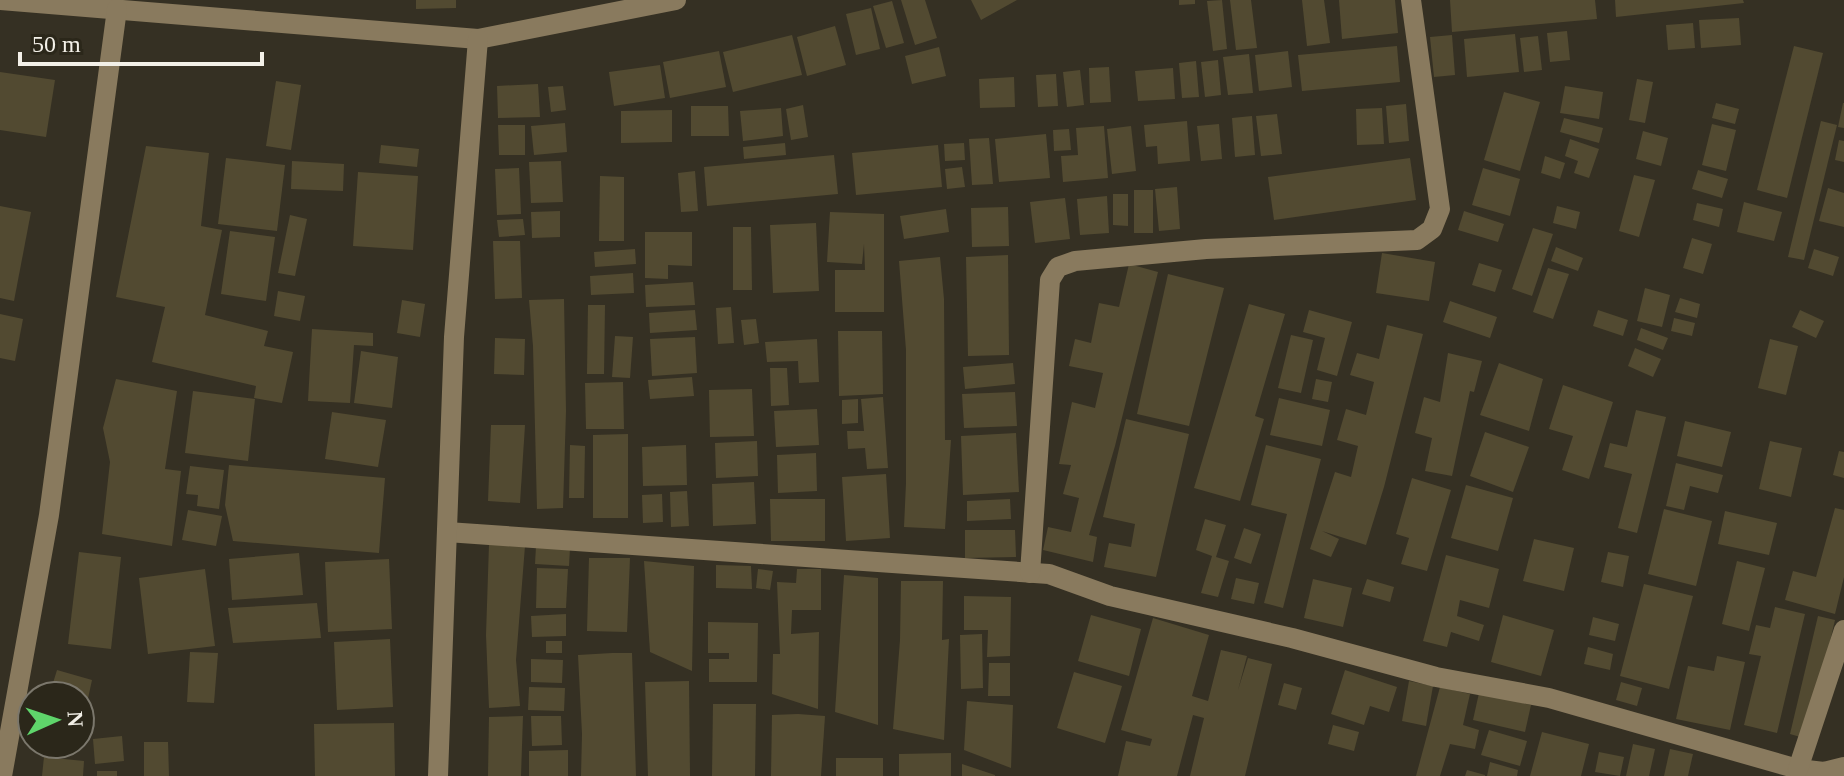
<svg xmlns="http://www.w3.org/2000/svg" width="1844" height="776" font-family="Georgia,serif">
  <rect width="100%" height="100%" fill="#353023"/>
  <g fill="#524a31">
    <path d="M416 0H456V8L416 9Z"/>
    <path d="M901 0H925L937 38 915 45Z"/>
    <path d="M971 0H1017L981 20Z"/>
    <path d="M1179 0H1195V4L1179 5Z"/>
    <path d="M1222 0 1227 49 1213 51 1207 1Z"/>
    <path d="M1230 0H1251L1257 48 1236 50Z"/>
    <path d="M1302 0H1324L1330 43 1307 46Z"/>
    <path d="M1339 0H1395L1398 33 1342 39Z"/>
    <path d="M1450 0H1595L1597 19 1452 32Z"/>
    <path d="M1615 0H1743L1744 3 1616 17Z"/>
    <path d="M892 1 904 43 886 48 873 6Z"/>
    <path d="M871 8 880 49 856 55 846 14Z"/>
    <path d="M1739 18 1741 45 1701 48 1699 20Z"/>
    <path d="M1693 23 1695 48 1668 50 1666 25Z"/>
    <path d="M835 26 846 65 807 76 797 37Z"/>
    <path d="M1567 31 1570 60 1550 62 1547 33Z"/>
    <path d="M1515 34 1519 72 1467 77 1464 39Z"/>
    <path d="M792 35 802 75 733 92 723 52Z"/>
    <path d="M1452 35 1455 75 1434 77 1430 37Z"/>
    <path d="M1538 36 1542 70 1524 72 1520 38Z"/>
    <path d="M1397 46 1400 82 1302 91 1298 55Z"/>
    <path d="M1794 46 1823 53 1787 198 1757 190Z"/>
    <path d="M939 47 946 76 912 84 905 56Z"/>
    <path d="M719 51 726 87 670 98 663 62Z"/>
    <path d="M1288 51 1292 87 1259 91 1255 55Z"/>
    <path d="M1249 54 1253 93 1228 95 1223 57Z"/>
    <path d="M1218 60 1221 95 1205 97 1201 62Z"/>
    <path d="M1196 61 1199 97 1182 98 1179 63Z"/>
    <path d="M660 65 665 98 614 106 609 72Z"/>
    <path d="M1109 67 1111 102 1090 103 1089 68Z"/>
    <path d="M1173 68 1175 99 1138 101 1135 71Z"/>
    <path d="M1080 70 1084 105 1067 107 1063 72Z"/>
    <path d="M0 72 55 80 46 137 0 130Z"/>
    <path d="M1056 74 1058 106 1038 107 1036 75Z"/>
    <path d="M1014 77 1015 107 980 108 979 79Z"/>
    <path d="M1637 79 1653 82 1645 123 1629 120Z"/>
    <path d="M276 81 301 85 291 150 266 146Z"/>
    <path d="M538 84 540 117 498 118 497 86Z"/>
    <path d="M563 86 566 110 551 112 548 87Z"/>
    <path d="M1565 86 1603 92 1599 119 1560 113Z"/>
    <path d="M1504 92 1540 102 1520 171 1484 160Z"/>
    <path d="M1716 103 1739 109 1735 124 1712 118Z"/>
    <path d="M1843 103H1844V128L1838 127Z"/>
    <path d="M1406 104 1409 141 1389 143 1386 106Z"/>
    <path d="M803 105 808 137 791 140 786 109Z"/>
    <path d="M691 106H728L729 136H691Z"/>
    <path d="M781 108 783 136 743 141 740 111Z"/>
    <path d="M1382 108 1384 144 1357 145 1356 109Z"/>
    <path d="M672 110V142L621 143V111Z"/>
    <path d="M1277 114 1282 154 1261 156 1256 116Z"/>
    <path d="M1252 116 1255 155 1235 157 1232 118Z"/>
    <path d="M1564 118 1603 128 1599 143 1560 132Z"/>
    <path d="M1187 121 1190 161 1158 164 1157 146 1146 147 1144 125Z"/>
    <path d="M1821 121 1837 125 1804 260 1788 257Z"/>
    <path d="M565 123 567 152 534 155 531 126Z"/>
    <path d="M1219 124 1222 159 1201 161 1197 126Z"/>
    <path d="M1712 124 1736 130 1726 171 1702 165Z"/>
    <path d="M498 125H525V155H499Z"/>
    <path d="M1104 126 1108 178 1063 182 1061 156 1078 155 1076 128Z"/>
    <path d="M1131 126 1136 171 1112 174 1107 129Z"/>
    <path d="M1069 129 1071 150 1054 151 1053 130Z"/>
    <path d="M1643 131 1668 138 1661 166 1636 159Z"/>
    <path d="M1046 134 1050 178 999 182 995 139Z"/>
    <path d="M989 138 993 184 972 185 969 139Z"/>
    <path d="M1570 139 1599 149 1589 178 1574 173 1578 161 1565 156Z"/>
    <path d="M1839 140 1844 141V162L1835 160Z"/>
    <path d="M785 143 786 155 744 159 743 147Z"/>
    <path d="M964 143 965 160 945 161 944 144Z"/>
    <path d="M381 145 419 149 417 167 379 163Z"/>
    <path d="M938 145 942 187 856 195 852 153Z"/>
    <path d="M146 146 209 153 201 226 222 230 205 315 268 331 264 346 293 352 282 403 254 398 256 386 152 362 165 307 116 297Z"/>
    <path d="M834 155 838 194 707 206 704 167Z"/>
    <path d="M1545 156 1565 163 1560 179 1541 173Z"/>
    <path d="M226 158 285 165 277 231 218 224Z"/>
    <path d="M1410 158 1416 200 1274 220 1268 177Z"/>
    <path d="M292 161 344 164 343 191 291 189Z"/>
    <path d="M561 161 563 202 531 203 529 162Z"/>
    <path d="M962 167 965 187 947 189 945 169Z"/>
    <path d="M519 168 521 214 497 215 495 169Z"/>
    <path d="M1483 168 1520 179 1510 216 1472 205Z"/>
    <path d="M1698 170 1728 179 1722 198 1692 189Z"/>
    <path d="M695 171 698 211 681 212 678 173Z"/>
    <path d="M358 172 418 176 413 250 353 246Z"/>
    <path d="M1634 175 1655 180 1639 237 1619 231Z"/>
    <path d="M600 176 624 177V241H599Z"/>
    <path d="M1177 187 1180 229 1159 231 1155 189Z"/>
    <path d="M1828 188 1844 193V227L1819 221Z"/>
    <rect x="1134" y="190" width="19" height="43"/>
    <path d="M1113 194H1128V226L1113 225Z"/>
    <path d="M1107 196 1109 233 1080 235 1077 199Z"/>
    <path d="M1065 198 1070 239 1035 243 1030 202Z"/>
    <path d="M1744 202 1782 212 1774 241 1737 232Z"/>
    <path d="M1697 203 1723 209 1719 227 1693 220Z"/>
    <path d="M0 206 31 212 14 301 0 298Z"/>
    <path d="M1557 206 1580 212 1576 229 1553 223Z"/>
    <path d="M1008 207 1009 246 972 247 971 208Z"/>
    <path d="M946 209 949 232 904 239 900 216Z"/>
    <path d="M560 211V237L532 238 531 212Z"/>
    <path d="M1464 211 1504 224 1498 242 1458 230Z"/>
    <path d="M830 212 884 214V312H835V270H865L864 244 862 264 827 262Z"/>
    <path d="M290 215 307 219 295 276 278 273Z"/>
    <path d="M523 219 525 235 499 237 497 220Z"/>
    <path d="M816 223 819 291 773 293 770 225Z"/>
    <path d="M733 227H751L752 290H733Z"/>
    <path d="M1533 228 1553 234 1532 296 1512 289Z"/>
    <path d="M230 231 275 237 266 301 221 294Z"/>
    <path d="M645 232H692V266L668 265V279L645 278Z"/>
    <path d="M1692 238 1712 244 1703 274 1683 268Z"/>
    <path d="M493 241H520L522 298 495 299Z"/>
    <path d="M1556 247 1583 258 1578 271 1551 261Z"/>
    <path d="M635 249 636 264 595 267 594 252Z"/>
    <path d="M1814 249 1839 257 1833 276 1808 268Z"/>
    <path d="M1382 253 1435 262 1429 301 1376 293Z"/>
    <path d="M1008 255 1009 355 968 356 966 257Z"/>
    <path d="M940 257 944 299 945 440H951L945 529 904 527 906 483V350L899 261Z"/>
    <path d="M1479 263 1502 270 1495 292 1472 285Z"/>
    <path d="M1129 264 1158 272 1115 446 1089 535 1097 537 1093 562 1043 550 1048 527 1071 532 1079 498 1063 494 1071 465 1059 464 1072 402 1095 408 1103 373 1069 366 1075 339 1091 343 1099 303 1119 307Z"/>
    <path d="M1548 268 1569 274 1553 319 1533 312Z"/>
    <path d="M633 273 634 293 591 295 590 276Z"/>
    <path d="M1168 274 1224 288 1189 426 1137 414Z"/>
    <path d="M693 282 695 305 646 307 645 285Z"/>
    <path d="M1645 288 1670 295 1662 327 1637 321Z"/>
    <path d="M278 291 305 296 300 321 274 316Z"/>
    <path d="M1680 298 1700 304 1697 318 1675 312Z"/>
    <path d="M564 299 566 411 563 508 537 509 533 346 529 300Z"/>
    <path d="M402 300 425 304 420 337 397 333Z"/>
    <path d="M1450 301 1497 317 1490 338 1443 322Z"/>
    <path d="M1249 304 1285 314 1255 416 1264 419 1240 501 1194 488Z"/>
    <path d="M588 305H605L604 374H587Z"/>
    <path d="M731 307 734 343 718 344 716 308Z"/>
    <path d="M695 310 697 330 650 333 649 313Z"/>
    <path d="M1309 310 1352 322 1337 376 1317 370 1325 338 1303 332Z"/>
    <path d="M1598 310 1628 320 1623 336 1593 326Z"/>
    <path d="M1800 310 1824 321 1816 338 1792 327Z"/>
    <path d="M0 314 23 319 15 361 0 358Z"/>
    <path d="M1674 318 1695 323 1692 336 1671 331Z"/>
    <path d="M756 319 759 343 744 345 741 320Z"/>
    <path d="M1387 325 1423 334 1384 487 1366 545 1322 531 1339 539 1331 557 1310 549 1335 472 1351 477 1358 446 1337 440 1346 409 1366 415 1374 382 1350 375 1357 353 1379 359Z"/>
    <path d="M1641 328 1668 338 1663 350 1637 340Z"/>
    <path d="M312 329 373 333V346L354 345 350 403 308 401Z"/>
    <path d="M838 331H882L883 394 839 396Z"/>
    <path d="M1291 335 1313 340 1301 393 1278 388Z"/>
    <path d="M615 336 633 337 630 378 612 377Z"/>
    <path d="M695 337 697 373 652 376 650 339Z"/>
    <path d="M495 338 525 339 524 375 494 374Z"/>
    <path d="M817 339 819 382 799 383 798 361 767 362 765 342Z"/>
    <path d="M1770 339 1798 346 1786 395 1758 388Z"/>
    <path d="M1635 348 1661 359 1653 377 1628 366Z"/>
    <path d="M361 351 398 357 392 408 354 403Z"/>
    <path d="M1448 353 1482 361 1474 392 1470 391 1452 476 1425 471 1432 438 1415 433 1424 397 1440 402Z"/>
    <path d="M1013 363 1015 384 965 389 963 367Z"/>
    <path d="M1499 363 1543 379 1529 431 1480 415Z"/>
    <path d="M770 368H787L789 405 771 406Z"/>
    <path d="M692 377 694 396 650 399 648 380Z"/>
    <path d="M116 379 177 391 165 469 181 471 172 546 102 534 110 462 103 428Z"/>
    <path d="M1316 379 1332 382 1328 402 1312 399Z"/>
    <path d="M623 382 624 429H586L585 383Z"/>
    <path d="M1563 385 1613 402 1589 479 1562 470 1573 436 1549 429Z"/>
    <path d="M752 389 754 436 710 437 709 390Z"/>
    <path d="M193 391 255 399 248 461 185 453Z"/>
    <path d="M1015 392 1017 426 964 428 962 394Z"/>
    <path d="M883 397 888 468 867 469 865 448 848 449 847 431H864L861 399Z"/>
    <path d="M1279 398 1330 410 1322 446 1270 435Z"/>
    <path d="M858 399V423L842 424V400Z"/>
    <path d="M817 409 819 445 776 447 774 411Z"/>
    <path d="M1636 410 1666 417 1637 533 1618 528 1632 474 1604 467 1610 443 1627 447Z"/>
    <path d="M332 412 386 420 378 467 325 459Z"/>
    <path d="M1126 419 1189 434 1156 577 1104 567 1109 543 1131 547 1135 524 1103 517Z"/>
    <path d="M1685 421 1731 432 1722 467 1677 456Z"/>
    <path d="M491 425H525L520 503 488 501Z"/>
    <path d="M1485 432 1529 447 1513 492 1470 476Z"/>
    <path d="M1016 433 1019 492 963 495 961 436Z"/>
    <path d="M628 434V518H593V435Z"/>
    <path d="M757 441 758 476 716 478 715 443Z"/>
    <path d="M1770 441 1802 448 1791 497 1759 489Z"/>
    <path d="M570 445 585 446 584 498H569Z"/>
    <path d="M686 445 687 485 643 486 642 447Z"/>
    <path d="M1266 445 1321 459 1283 608 1264 603 1287 514 1251 505Z"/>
    <path d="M1839 451 1844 452V478L1833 475Z"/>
    <path d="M816 453 817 491 778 493 777 455Z"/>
    <path d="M1676 463 1723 475 1718 493 1690 486 1684 510 1666 506Z"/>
    <path d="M229 465 385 478 379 553 233 541 225 505Z"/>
    <path d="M190 466 224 470 219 509 197 506 198 495 186 494Z"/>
    <path d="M886 474 890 538 846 541 842 477Z"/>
    <path d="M1412 478 1451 490 1427 571 1401 564 1409 538 1396 534Z"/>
    <path d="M754 482 756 524 713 526 712 484Z"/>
    <path d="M1466 485 1513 498 1498 551 1451 538Z"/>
    <path d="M687 491 689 526 671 527 670 492Z"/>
    <path d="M662 494 663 522 643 523 642 495Z"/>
    <path d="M770 499H825V541H771Z"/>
    <path d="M1010 499 1011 519 967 521V501Z"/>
    <path d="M1835 508 1844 510V577L1835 614 1785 600 1793 571 1816 577Z"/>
    <path d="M1664 509 1712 521 1696 586 1648 574Z"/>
    <path d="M188 510 222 516 216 546 182 540Z"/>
    <path d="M1725 511 1777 523 1769 555 1718 544Z"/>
    <path d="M1205 519 1226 525 1216 557 1229 561 1218 597 1201 593 1212 556 1196 550Z"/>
    <path d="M1244 528 1261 534 1251 564 1234 558Z"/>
    <path d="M965 530H1015L1016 557 965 558Z"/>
    <path d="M1534 539 1574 548 1564 591 1523 581Z"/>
    <path d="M489 544 525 546 516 660 520 706 489 708 486 635Z"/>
    <path d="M536 546 570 548 569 566 535 564Z"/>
    <path d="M79 552 121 557 111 649 68 644Z"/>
    <path d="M1608 552 1629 556 1623 587 1601 582Z"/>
    <path d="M299 553 303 595 232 600 229 559Z"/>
    <path d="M1446 555 1499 569 1489 608 1460 600 1457 616 1484 625 1479 641 1451 632 1447 647 1423 641Z"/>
    <path d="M589 558H630L627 632 587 631Z"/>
    <path d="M389 559 392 629 328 632 325 562Z"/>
    <path d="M644 561 694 566 692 671 650 652Z"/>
    <path d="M1737 561 1765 568 1749 631 1722 624Z"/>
    <path d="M716 565 751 566 752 589 716 588Z"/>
    <path d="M537 568 568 569 566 608H536Z"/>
    <path d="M205 569 215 646 148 654 139 578Z"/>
    <path d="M758 569 773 571 770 590 756 588Z"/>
    <path d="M797 569H821V610H792L791 634 819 632 818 709 772 694 773 654H780L777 582 796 583Z"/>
    <path d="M844 575 878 578V725L835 712Z"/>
    <path d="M1236 578 1259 583 1254 604 1231 599Z"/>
    <path d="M1313 579 1352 588 1343 627 1304 618Z"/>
    <path d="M1367 579 1394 587 1390 602 1362 594Z"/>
    <path d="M901 581H943L942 640 949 639 944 740 893 729 900 640Z"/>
    <path d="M1644 584 1693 596 1669 689 1620 676Z"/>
    <path d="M964 596 1011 597 1010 656 987 657 988 630H964Z"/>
    <path d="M317 603 321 638 233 643 228 608Z"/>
    <path d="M1775 607 1805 614 1777 733 1744 725 1761 656 1749 654 1756 625 1770 628Z"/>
    <path d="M566 614V636L532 637 531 616Z"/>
    <path d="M1091 615 1141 629 1129 676 1078 661Z"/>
    <path d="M1503 615 1554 630 1541 676 1491 662Z"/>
    <path d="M1818 616 1835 620 1807 739 1790 734Z"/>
    <path d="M1593 617 1619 624 1615 641 1589 635Z"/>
    <path d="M1153 618 1209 635 1192 696 1208 701 1221 650 1247 656 1238 690 1248 658 1272 664 1245 776H1190L1204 718 1193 715 1177 776H1118L1126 741 1150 746 1152 739 1121 730Z"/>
    <path d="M708 622 758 623 757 682H709V659H729V653H708Z"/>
    <path d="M982 634 983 688 961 689 960 635Z"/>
    <path d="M390 639 393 707 337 710 334 642Z"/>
    <rect x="546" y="641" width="16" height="12"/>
    <path d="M1588 647 1613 654 1610 670 1584 664Z"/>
    <path d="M190 652 218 653 214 703 187 702Z"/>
    <path d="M612 653H632L636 776H581L582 734 578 655Z"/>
    <path d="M1717 656 1745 662 1730 730 1676 719 1688 666 1714 671Z"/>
    <path d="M531 659 563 660 562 683 531 682Z"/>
    <path d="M989 663H1010V696H988Z"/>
    <path d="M57 670 92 680 81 731 80 696H49Z"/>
    <path d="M1345 670 1397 687 1389 712 1370 706 1364 725 1331 714Z"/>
    <path d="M1074 672 1122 686 1105 743 1057 728Z"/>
    <path d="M689 681 690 776H648L645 682Z"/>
    <path d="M1409 681 1433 686 1426 726 1402 721Z"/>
    <path d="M1621 682 1642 688 1637 706 1616 700Z"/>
    <path d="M1284 683 1302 688 1296 710 1278 705Z"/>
    <path d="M529 687 565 688 564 711 528 710Z"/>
    <path d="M1440 687 1470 694 1463 725 1479 730 1475 749 1450 744 1440 776H1416Z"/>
    <path d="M1479 693 1531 705 1525 732 1473 720Z"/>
    <path d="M967 701 1013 705 1011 768 964 750Z"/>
    <path d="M713 704H756L755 776H712Z"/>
    <path d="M798 714 825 716 821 776H771L772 715Z"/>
    <path d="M523 716 521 776H488L489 717Z"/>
    <path d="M531 716H561L562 745 532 746Z"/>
    <path d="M394 723 395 776H315L314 724Z"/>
    <path d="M1333 725 1359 732 1354 751 1328 744Z"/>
    <path d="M1489 730 1527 741 1520 766 1481 755Z"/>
    <path d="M1542 732 1589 744 1581 776H1530Z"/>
    <path d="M122 736 124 761 95 764 93 739Z"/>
    <path d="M144 742H168L169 776H144Z"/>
    <path d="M43 744H60L59 751 42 748Z"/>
    <path d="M1633 744 1655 749 1649 776H1626Z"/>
    <path d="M1670 749 1693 754 1688 776H1664Z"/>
    <path d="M568 750V776H529V751Z"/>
    <path d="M1599 752 1624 757 1620 776 1595 772Z"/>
    <path d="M951 753V776H899V754Z"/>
    <path d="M44 757 84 761 83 776H42Z"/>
    <rect x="836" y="758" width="47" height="18"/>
    <path d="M1490 762 1518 770 1517 776H1487Z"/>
    <path d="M962 764 995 775V776H962Z"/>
    <path d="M1467 770 1485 775V776H1465Z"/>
    <rect x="97" y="771" width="20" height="5"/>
  </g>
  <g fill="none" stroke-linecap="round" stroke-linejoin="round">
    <g stroke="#897a5e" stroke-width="20">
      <path d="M0 0 478 39 676 0"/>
      <path d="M447 532 1049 574 1110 596 1292 638 1436 677 1549 698 1798 769 1824 772 1844 767"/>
      <path d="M1030 573 1050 280 1058 267 1075 261 1206 249 1417 240 1432 229 1440 209 1411 0"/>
      <path d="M1798 769 1844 630"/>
      <path d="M2 776 49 515 117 9"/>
      <path d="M438 776 454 337 478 39"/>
    </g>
  </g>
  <g transform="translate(56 720) rotate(87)"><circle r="38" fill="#2b271a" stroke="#7b776c" stroke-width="2"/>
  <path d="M0-6L14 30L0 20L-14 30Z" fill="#5fd56b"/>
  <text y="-12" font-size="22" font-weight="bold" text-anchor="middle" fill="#f3f0e8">N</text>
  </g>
  <path d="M20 52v12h242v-12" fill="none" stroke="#f3f0e8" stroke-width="4"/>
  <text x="32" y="52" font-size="24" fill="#f3f0e8" stroke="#2b271a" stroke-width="6" paint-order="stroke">50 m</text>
</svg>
